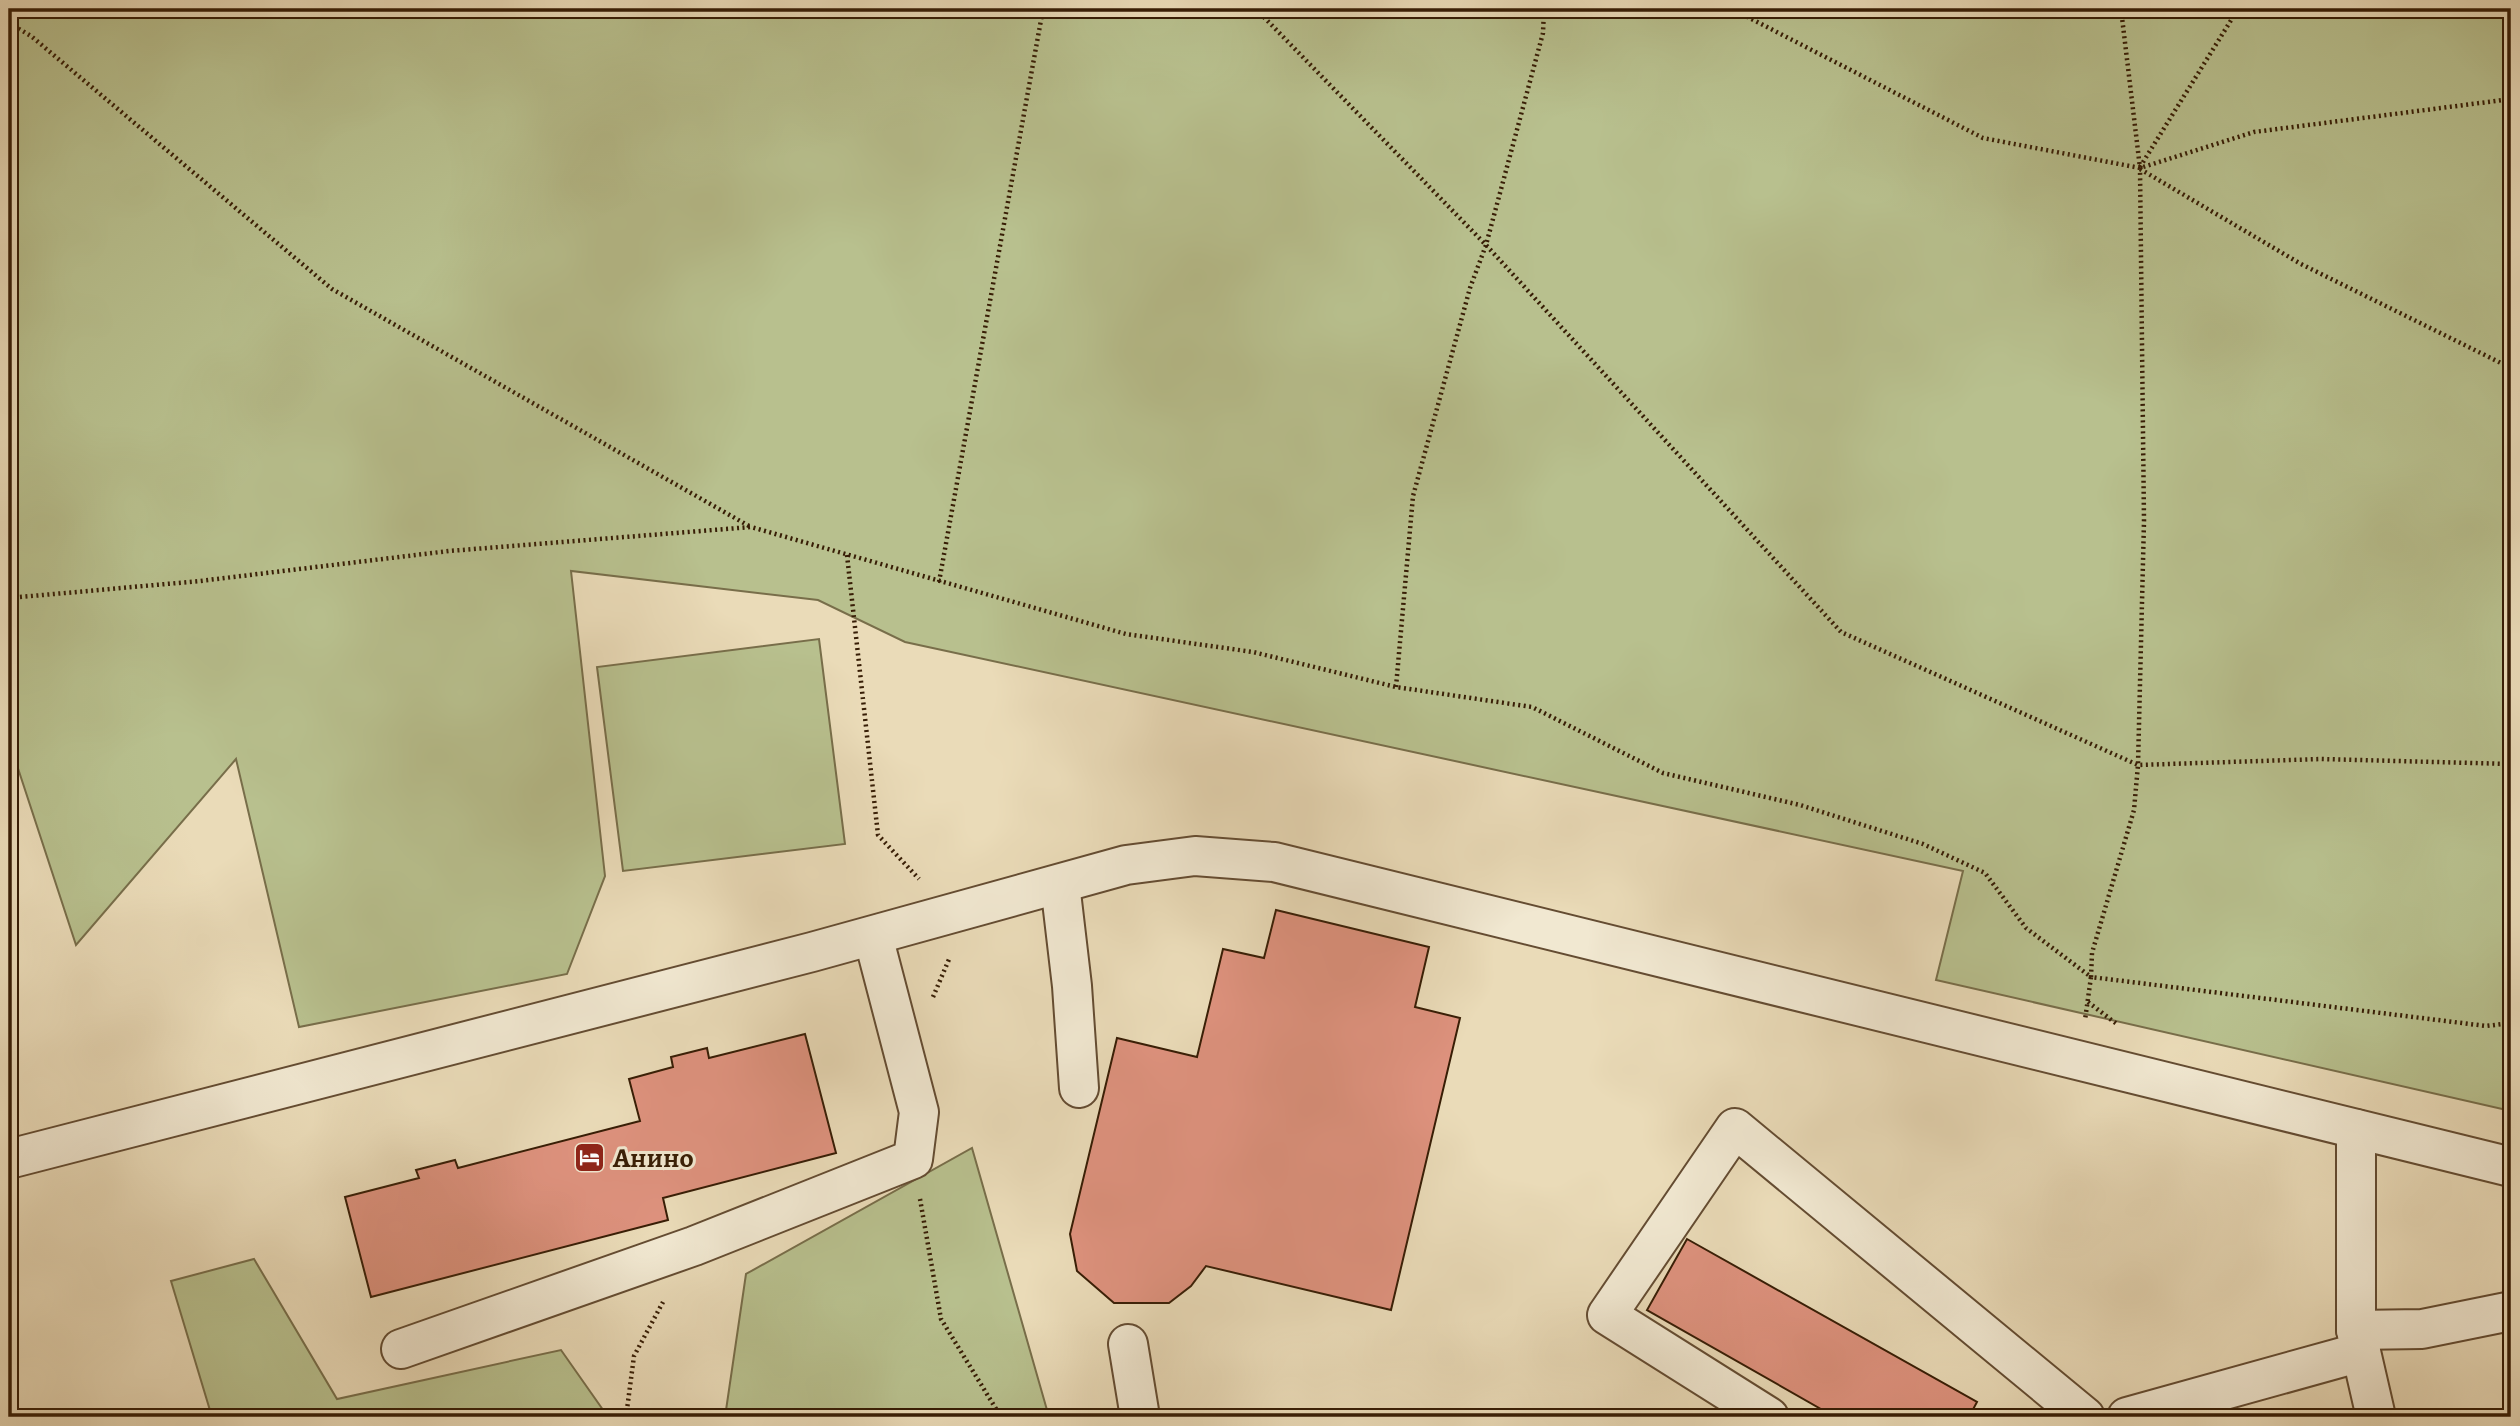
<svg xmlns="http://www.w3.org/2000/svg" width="2520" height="1426" font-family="Alegreya,serif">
  <rect width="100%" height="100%" fill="#eadbb8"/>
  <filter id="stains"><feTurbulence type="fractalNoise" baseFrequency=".00286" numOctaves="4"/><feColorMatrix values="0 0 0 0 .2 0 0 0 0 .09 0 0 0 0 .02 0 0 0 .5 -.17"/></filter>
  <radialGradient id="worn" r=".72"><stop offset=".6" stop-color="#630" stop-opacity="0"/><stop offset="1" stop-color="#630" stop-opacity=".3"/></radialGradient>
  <g fill="#b8c08e" stroke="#786e4a" stroke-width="2">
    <path d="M9 9H2511V1111L1936 980 1963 871 905 642 818 600 571 571 605 876 567 974 299 1027 236 759 76 945 9 741Z"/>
    <path d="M819 639 845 844 623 871 597 667Z"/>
    <path d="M972 1148 1049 1417H725L746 1274Z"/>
    <path d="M254 1259 337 1399 561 1350 608 1417H212L171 1281Z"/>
  </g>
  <g fill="#de927e" stroke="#371d05" stroke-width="2">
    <path d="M1276 910 1429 947 1415 1007 1460 1018 1391 1310 1206 1266 1191 1286 1169 1303H1114L1077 1271 1070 1234 1117 1038 1197 1057 1223 949 1264 958Z"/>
    <path d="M805 1034 836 1153 663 1198 668 1220 371 1297 345 1197 419 1178 416 1170 455 1160 458 1168 640 1121 629 1079 673 1067 671 1057 707 1048 709 1058Z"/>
    <path d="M1687 1239 1977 1402 1969 1417H1835L1647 1310Z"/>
  </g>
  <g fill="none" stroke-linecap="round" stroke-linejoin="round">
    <defs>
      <g id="minor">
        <path d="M1060 884 1072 986 1079 1088"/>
        <path d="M2356 1129V1330L2376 1417"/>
        <path d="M9 1159 812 952 1126 865 1195 856 1274 862 2511 1167"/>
        <path d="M2356 1330 2422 1329 2511 1311"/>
        <path d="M1128 1344 1140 1417"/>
        <path d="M401 1349 694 1246 913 1159 919 1112 873 936"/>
        <path d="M1769 1417 1607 1315 1735 1128 2085 1417"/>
        <path d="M2127 1417 2361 1352"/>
      </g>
    </defs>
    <use href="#minor" stroke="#644c32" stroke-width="42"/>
    <g stroke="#371d05" stroke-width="4.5" stroke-dasharray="2 3.5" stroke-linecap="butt">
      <path d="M1256 9 1486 245 1841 632 2138 765 2321 759 2511 764"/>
      <path d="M1732 9 1983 138 2140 168 2254 132 2511 99"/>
      <path d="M2121 9 2140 168 2144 521 2138 765 2134 810 2092 953 2091 977 2486 1026 2511 1023"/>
      <path d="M9 23 31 36 332 289 749 526"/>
      <path d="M2140 167 2238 9"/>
      <path d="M2140 169 2301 264 2511 368"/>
      <path d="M847 555 878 835 919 879"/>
      <path d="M939 582 1043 9"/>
      <path d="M9 598 200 581 449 551 751 527 1126 634 1253 652 1396 687 1532 707 1663 773 1800 805 1923 844 1985 873 2026 928 2091 977 2085 1020"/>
      <path d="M1396 687 1413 496 1470 288 1486 245 1543 33 1544 9"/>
      <path d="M933 997 950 957"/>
      <path d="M2088 1002 2118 1025"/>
      <path d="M920 1199 941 1319 1001 1417"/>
      <path d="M626 1417 634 1356 663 1302"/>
    </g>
    <use href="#minor" stroke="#f1e8d1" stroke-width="38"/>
  </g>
  <defs>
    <symbol id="hotel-square" viewBox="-11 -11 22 22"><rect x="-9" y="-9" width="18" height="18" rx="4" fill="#8f2418" stroke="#f1e8d1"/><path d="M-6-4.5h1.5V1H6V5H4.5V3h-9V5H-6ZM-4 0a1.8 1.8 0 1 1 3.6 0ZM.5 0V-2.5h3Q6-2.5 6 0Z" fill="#fff"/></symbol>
  </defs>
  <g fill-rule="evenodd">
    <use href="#hotel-square" x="572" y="1140" width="35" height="35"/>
  </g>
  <g text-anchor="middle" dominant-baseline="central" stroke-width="6" stroke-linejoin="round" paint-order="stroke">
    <g font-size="28" font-weight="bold" fill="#371d05" stroke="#f1e8d1" text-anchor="start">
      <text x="613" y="1158">Анино</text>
    </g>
  </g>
  <rect width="2520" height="1426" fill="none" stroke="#eadbb8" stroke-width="35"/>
  <rect x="10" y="10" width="2499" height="1405" fill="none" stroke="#371d05" stroke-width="3.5"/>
  <rect x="18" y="18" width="2485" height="1391" fill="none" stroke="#371d05" stroke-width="2"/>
  <rect width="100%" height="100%" filter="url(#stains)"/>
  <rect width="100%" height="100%" fill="url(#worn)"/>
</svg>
